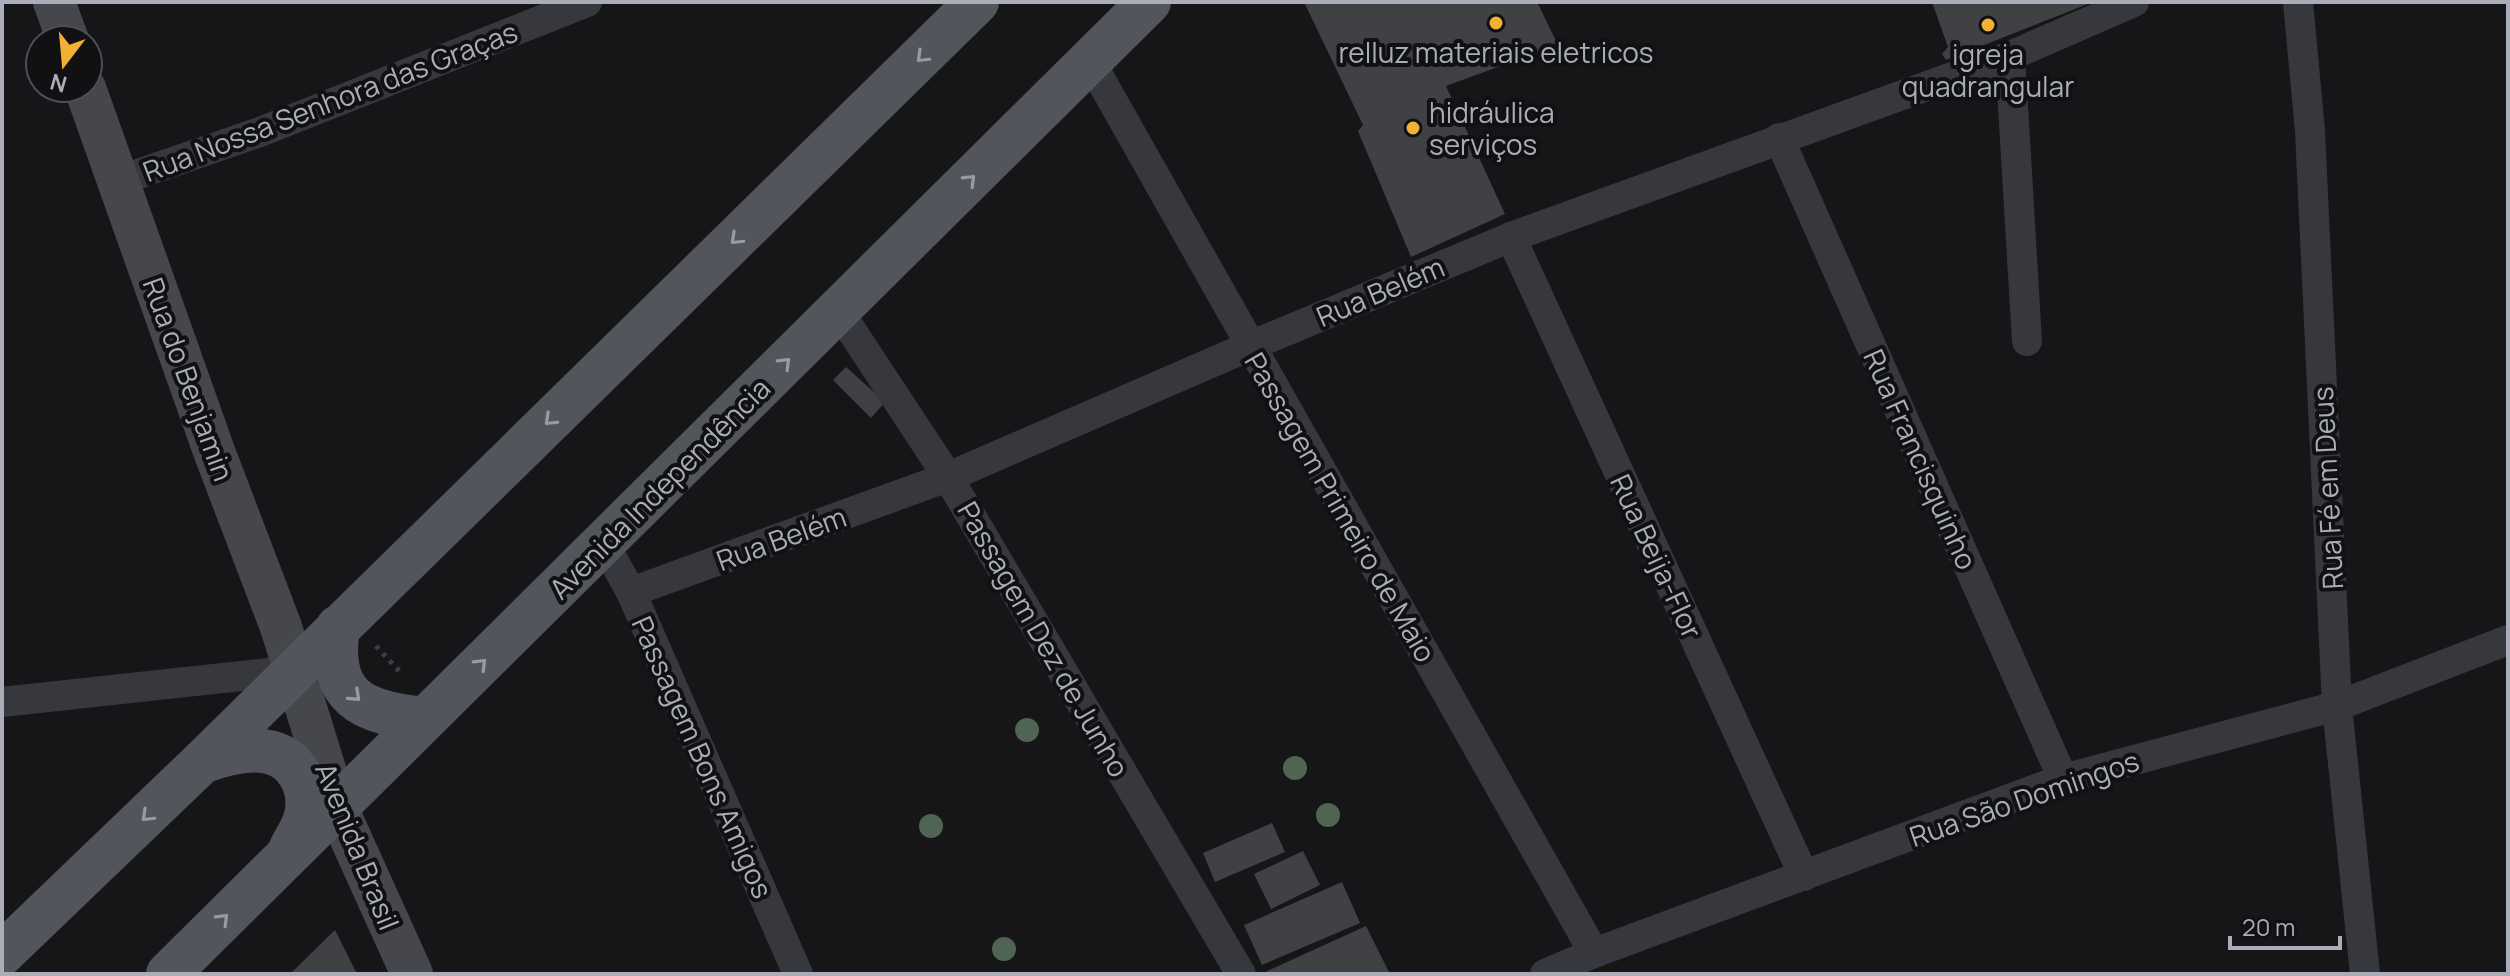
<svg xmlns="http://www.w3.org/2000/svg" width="2510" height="976" font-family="Manrope,sans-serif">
  <rect width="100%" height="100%" fill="#161618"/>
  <g fill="#404145">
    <path d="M1304 2H1537L1558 45 1446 86 1505 214 1411 257 1358 131 1363 125Z"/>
    <path d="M1932 2H2093L1946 60 1942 54 1948 47Z"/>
    <path d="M846 367 885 402 871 418 833 380Z"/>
    <path d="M1272 823 1285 852 1215 882 1203 853Z"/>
    <path d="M1303 851 1320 885 1271 909 1254 874Z"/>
    <path d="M1342 882 1360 923 1262 965 1244 925Z"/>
    <path d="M1366 926 1390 974H1268L1267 971Z"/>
    <path d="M335 930 357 974H290Z"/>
  </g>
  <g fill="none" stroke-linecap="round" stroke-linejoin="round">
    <path stroke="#3d3f44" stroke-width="5" stroke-dasharray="4 6" stroke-linecap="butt" d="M376 646 402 674"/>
    <g stroke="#37383d" stroke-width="30">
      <path d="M2298 2 2310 131 2337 706 2365 974"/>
      <path d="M2010 56 2027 341"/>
      <path d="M1090 61 1594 953"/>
      <path d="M1779 138 2063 779"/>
      <path d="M118 181 260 132 587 2"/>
      <path d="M1511 237 1804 876"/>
      <path d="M838 310 948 477 1241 974"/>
      <path d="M603 542 631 592 798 974"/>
      <path d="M631 592 948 477 1250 346 1511 237 2010 56 2134 2"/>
      <path d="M2 702 296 670"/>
      <path d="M1545 974 1594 953 2063 779 2337 706 2508 640"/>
    </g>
    <g stroke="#45474d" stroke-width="42">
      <path d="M54 2 68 40"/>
      <path d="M85 88 215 454 281 627 337 808 412 974"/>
    </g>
    <g stroke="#53555c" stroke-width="44">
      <path d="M338 627C327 698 362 713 425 719"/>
      <path d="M202 762C237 749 282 739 302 779 307 790 309 803 306 815 304 827 295 839 290 850"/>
      <path d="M2 954 202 762 977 2"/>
      <path d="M168 974 1149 2"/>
    </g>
  </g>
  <g fill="#506452">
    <circle cx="1027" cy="730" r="12"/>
    <circle cx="1295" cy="768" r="12"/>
    <circle cx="1328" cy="815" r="12"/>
    <circle cx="931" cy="826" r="12"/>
    <circle cx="1004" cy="949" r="12"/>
  </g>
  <defs><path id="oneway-chevron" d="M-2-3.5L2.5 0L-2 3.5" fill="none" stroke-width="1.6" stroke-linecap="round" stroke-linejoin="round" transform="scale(2)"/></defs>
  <g stroke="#979ba6">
    <use href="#oneway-chevron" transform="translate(922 57) rotate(136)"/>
    <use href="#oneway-chevron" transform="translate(970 180) rotate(-45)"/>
    <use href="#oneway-chevron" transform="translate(736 239) rotate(136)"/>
    <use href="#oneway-chevron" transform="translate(785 363) rotate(-45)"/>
    <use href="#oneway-chevron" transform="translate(550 420) rotate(136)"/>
    <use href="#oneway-chevron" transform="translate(481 664) rotate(-45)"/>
    <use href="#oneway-chevron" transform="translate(355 696) rotate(43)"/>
    <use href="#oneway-chevron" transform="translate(147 816) rotate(136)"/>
    <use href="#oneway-chevron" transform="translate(223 919) rotate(-45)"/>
  </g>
  <g fill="#f2b134" stroke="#111113" stroke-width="3">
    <circle cx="1496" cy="23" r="8"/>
    <circle cx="1988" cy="25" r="8"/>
    <circle cx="1413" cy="128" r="8"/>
  </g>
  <g text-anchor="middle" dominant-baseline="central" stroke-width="8" stroke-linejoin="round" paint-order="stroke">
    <g font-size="28" fill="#a8adb8" stroke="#111113">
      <text x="1496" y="52">relluz materiais eletricos</text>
      <text x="1988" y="54">igreja<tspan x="1988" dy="32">quadrangular</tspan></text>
      <text x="1429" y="112" text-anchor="start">hidráulica<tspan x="1429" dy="32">serviços</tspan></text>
    </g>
    <g font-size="28" fill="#a8adb8" stroke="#111113">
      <text transform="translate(330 101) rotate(-21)">Rua Nossa Senhora das Graças</text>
      <text transform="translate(1380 291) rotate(-23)">Rua Belém</text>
      <text transform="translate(189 379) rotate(70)">Rua do Benjamin</text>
      <text transform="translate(1921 459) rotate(66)">Rua Francisquinho</text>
      <text transform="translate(659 488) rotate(-45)">Avenida Independência</text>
      <text transform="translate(2327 488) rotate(-93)">Rua Fé em Deus</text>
      <text transform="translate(1341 507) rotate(60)">Passagem Primeiro de Maio</text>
      <text transform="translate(781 538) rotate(-20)">Rua Belém</text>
      <text transform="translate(1657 556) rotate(65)">Rua Beija-Flor</text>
      <text transform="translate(1044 639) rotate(60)">Passagem Dez de Junho</text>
      <text transform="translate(703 757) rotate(66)">Passagem Bons Amigos</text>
      <text transform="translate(2024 798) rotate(-19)">Rua São Domingos</text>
      <text transform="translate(358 846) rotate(68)">Avenida Brasil</text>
    </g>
  </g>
  <rect width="2510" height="976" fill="none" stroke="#a8adb8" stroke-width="8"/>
  <g transform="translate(64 64) rotate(196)"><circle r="38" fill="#111113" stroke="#4d4f55" stroke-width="2"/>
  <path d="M0-6L14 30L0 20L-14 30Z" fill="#f2b134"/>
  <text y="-12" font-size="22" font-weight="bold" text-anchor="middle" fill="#a8adb8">N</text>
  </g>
  <path d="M2230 936v12h110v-12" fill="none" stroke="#a8adb8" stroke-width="4"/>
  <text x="2242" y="936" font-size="24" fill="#a8adb8" stroke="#111113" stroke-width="6" paint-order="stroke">20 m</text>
</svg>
